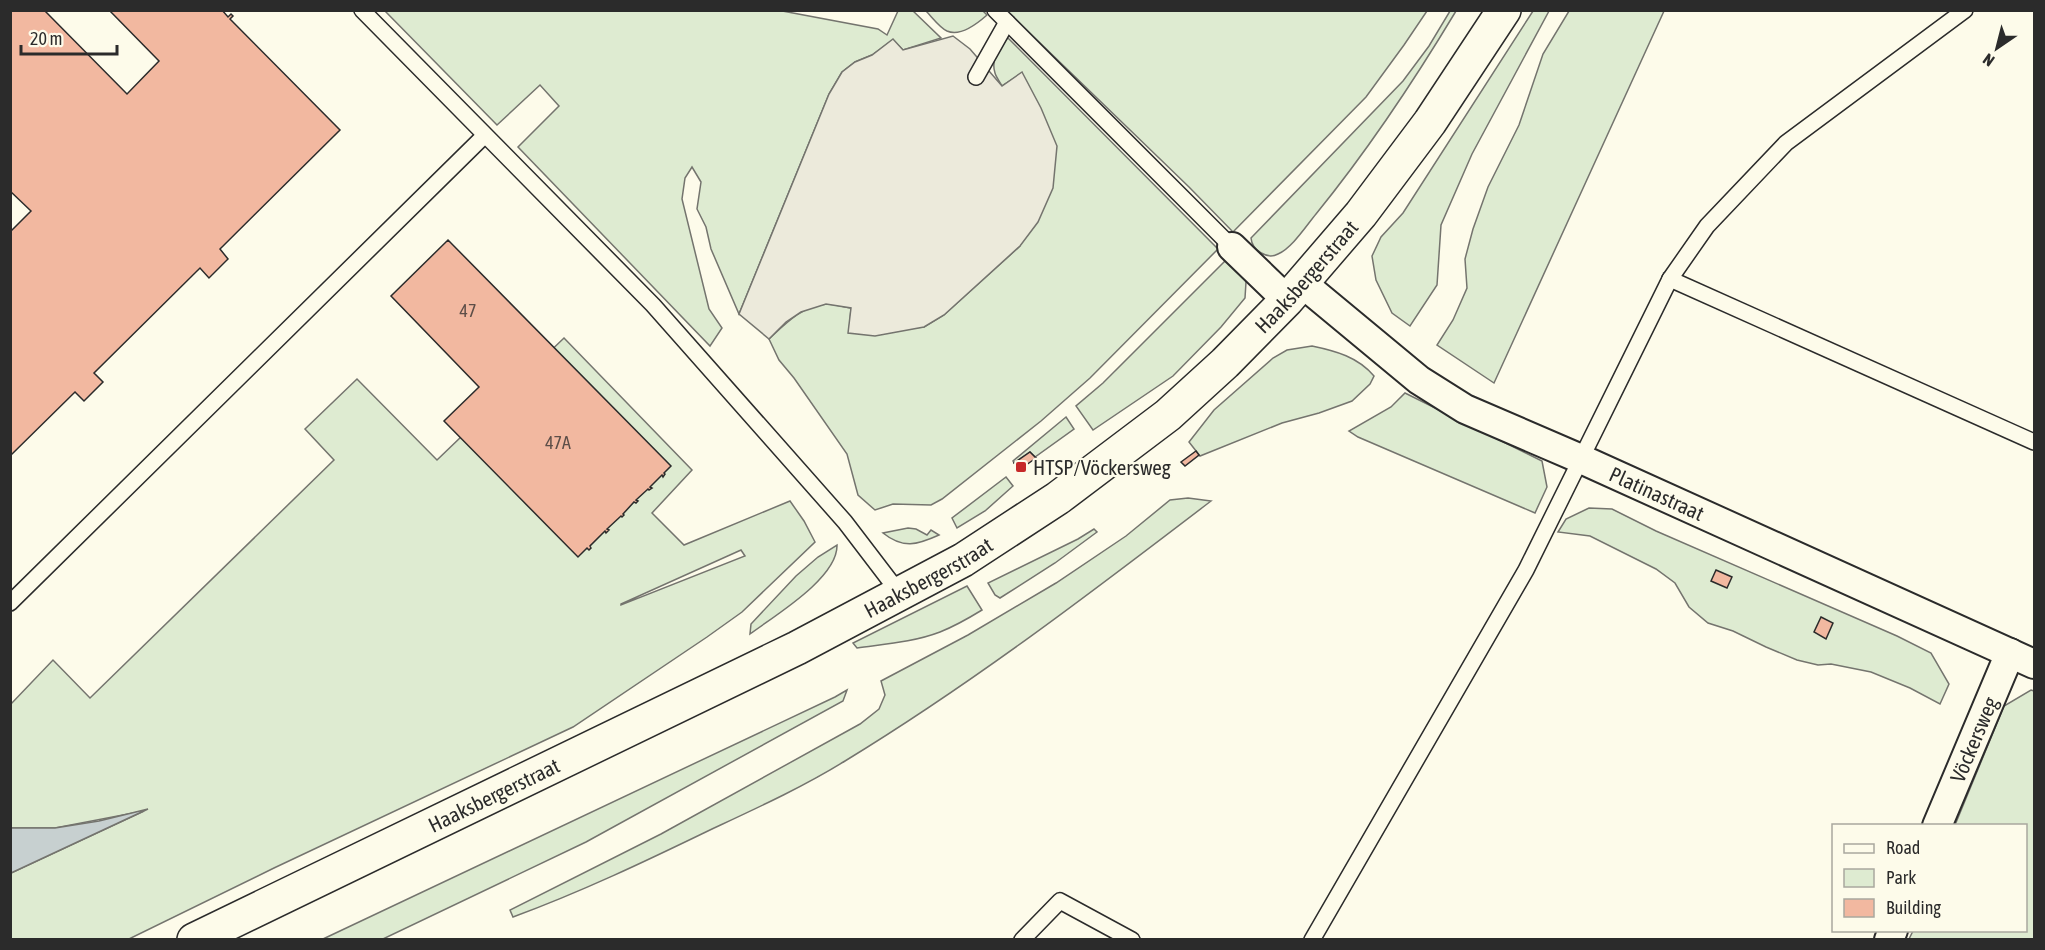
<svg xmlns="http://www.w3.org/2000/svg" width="2045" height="950" font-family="'Asap Condensed',sans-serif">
  <rect width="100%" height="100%" fill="#fdfbea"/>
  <g fill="#deebd1" stroke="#74746e" stroke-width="1.5" fill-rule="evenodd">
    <path d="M777 10 878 29 887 35 898 11 912 10 941 38 903 50 893 40 872 55 855 62 842 72 829 94 739 314 711 249 706 227 697 209 701 182 692 167 685 178 682 199 709 309 722 328 710 346 518 147 559 106 540 85 497 125 385 11Z"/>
    <path d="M926 11H983L987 15C978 23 960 37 947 31 939 27 932 17 926 11Z"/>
    <path d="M1007 11H1427L1404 45 1366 97 1233 232 1189 187Z"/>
    <path d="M1450 11H1456C1414 81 1368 150 1316 214 1306 226 1292 248 1278 254 1267 260 1252 250 1251 238L1403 81 1429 46Z"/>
    <path d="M1533 11H1549L1472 154 1441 225 1437 285 1410 326 1392 313 1376 280 1372 256 1381 237 1403 213Z"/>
    <path d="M1569 11H1664L1494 383 1437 345 1453 320 1467 288 1465 259 1473 229 1488 187 1519 125 1543 54Z"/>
    <path d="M1008 38 1218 249 1090 378 1041 421 942 499 931 505 893 504 875 510 858 495 847 454 794 378 779 360 769 339C785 324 803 305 827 304 834 304 843 307 851 308L849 333 924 327 944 315 1020 246 1022 73 1002 86C1000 82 996 77 995 73 991 61 998 45 1008 38Z"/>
    <path d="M1227 259 1243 274 1246 282 1245 298 1221 327 1173 376 1093 430 1076 406 1103 383Z"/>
    <path d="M564 338 692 470 652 513 684 545 790 501 804 521 815 542 742 612 707 637 573 727 274 868 129 939H11V873L144 811 55 828H11L10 705 53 660 90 698 334 460 305 429 357 379 437 460ZM741 550 745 556 621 605V604Z"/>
    <path d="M1312 346C1336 351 1358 357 1374 376L1370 384 1352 401 1319 413 1282 423 1200 456 1189 442 1214 410 1273 358 1287 350Z"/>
    <path d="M1405 393 1542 461 1547 487 1535 513 1358 437 1349 431 1391 407Z"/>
    <path d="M1066 417 1074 429 1035 457 1030 452 1014 463 1013 461Z"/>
    <path d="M1006 477 1013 486 985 511 957 528 952 518Z"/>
    <path d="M1188 498 1211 501C1092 592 973 683 845 761 803 787 757 808 712 829 646 861 581 892 513 917L510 910 661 834 860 724 879 709 885 695 881 681 968 635 1056 583 1126 536 1170 500Z"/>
    <path d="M1589 508 1612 509 1656 531 1897 636 1931 653 1949 684 1940 704 1910 688 1871 672 1831 664 1818 665 1797 660 1766 647 1733 631 1708 623 1689 607 1675 583 1656 569 1590 536 1558 532 1566 519Z"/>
    <path d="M908 528 916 529 927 535 931 530 939 535C917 545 903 549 883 533Z"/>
    <path d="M1094 529 1097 532 1055 563 1000 598 995 595 988 583 1078 539Z"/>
    <path d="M837 545C838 578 774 616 750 634L751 624 796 576 818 557Z"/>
    <path d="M967 586 982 610C969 618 955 626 940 632 914 642 885 644 857 648L853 643Z"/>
    <path d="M847 690 843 701 586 842 383 939H323L835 697Z"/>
    <path d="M2031 690 2034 691V939H1909L1913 931 2026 930V826L1955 825 2004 706Z"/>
  </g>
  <path fill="#eceadb" stroke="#74746e" stroke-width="1.5" d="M953 36 970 49 1002 86 1022 72 1041 108 1057 146 1053 188 1038 222 1020 246 944 315 924 327 875 336 848 333 851 308 826 304 801 312 786 322 769 339 739 314 829 94 842 72 855 62 872 55 893 39 903 50Z"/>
  <path fill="#c7d0d0" stroke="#74746e" stroke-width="1.5" d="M148 809 11 873V828H55L99 821Z"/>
  <g fill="#f2b8a0" stroke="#2b2b2b" stroke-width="1.5">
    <path d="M10 10H44L127 94 159 61 109 10H222L228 17 231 14 233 16 230 19 340 130 220 249 228 259 209 278 200 268 94 373 103 382 84 401 75 392 10 456V232L31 211 10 191Z"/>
    <path d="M448 240 671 466 664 473 665 474 663 477 662 475 650 487 652 488 649 490 648 489 636 500 638 501 636 503 634 502 623 514 624 515 622 517 621 516 607 529 609 530 606 533 605 531 590 546 591 548 589 550 587 548 578 557 444 421 479 387 391 296Z"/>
    <path d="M1196 451 1199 455 1185 466 1181 462Z"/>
    <path d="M1030 452 1036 458 1019 470 1014 463Z"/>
    <path d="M1716 570 1732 577 1727 588 1711 581Z"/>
    <path d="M1821 617 1833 623 1826 639 1814 632Z"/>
  </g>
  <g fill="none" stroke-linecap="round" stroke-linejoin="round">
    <defs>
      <g id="lane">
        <path d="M362 10 653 305 845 522 900 594"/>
        <path d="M995 10 1232 247"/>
        <path d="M976 77 1007 22"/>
        <path d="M1670 279 2034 442"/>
        <path d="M10 603 484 136"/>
        <path d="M1022 940 1060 901 1132 940"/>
        <path d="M1312 940 1526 570 1670 279 1707 226 1786 143 1965 10"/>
      </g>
      <g id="street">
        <path d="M1232 247 1287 300"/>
        <path id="s1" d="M1302 283 1419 380 1465 409 1581 459 2034 664"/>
        <path id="s2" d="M1937 826 2010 653"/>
        <path d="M1889 940 1893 930"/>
      </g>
      <g id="primary">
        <path id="s3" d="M194 940 797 648 963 560 1058 498 1168 415 1225 363 1287 300 1361 214 1430 122 1504 10"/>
      </g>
    </defs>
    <use href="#lane" stroke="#2b2b2b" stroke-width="18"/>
    <use href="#street" stroke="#2b2b2b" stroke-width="32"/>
    <use href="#primary" stroke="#2b2b2b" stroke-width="36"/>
    <use href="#lane" stroke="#fdfbea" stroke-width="15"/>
    <use href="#street" stroke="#fdfbea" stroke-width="28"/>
    <use href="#primary" stroke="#fdfbea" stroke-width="33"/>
  </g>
  <rect fill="#c62828" stroke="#fdfbea" stroke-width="2" x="1015" y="461" width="12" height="12" rx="3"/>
  <g text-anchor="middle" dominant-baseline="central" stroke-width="4.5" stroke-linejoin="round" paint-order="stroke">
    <g font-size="18" fill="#5d4e48">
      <text x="468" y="310">47</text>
      <text x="558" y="442">47A</text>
    </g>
    <g font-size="21" fill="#2b2b2b" stroke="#fdfbea">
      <text stroke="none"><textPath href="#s3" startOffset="1305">Haaksbergerstraat</textPath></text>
      <text stroke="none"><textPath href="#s1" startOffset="416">Platinastraat</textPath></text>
      <text stroke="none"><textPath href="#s3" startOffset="819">Haaksbergerstraat</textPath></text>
      <text stroke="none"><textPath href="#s2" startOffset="94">Vöckersweg</textPath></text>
      <text stroke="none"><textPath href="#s3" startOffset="333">Haaksbergerstraat</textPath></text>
    </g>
    <g font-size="21" fill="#2b2b2b" stroke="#fdfbea" text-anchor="start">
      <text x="1033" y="467">HTSP/Vöckersweg</text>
    </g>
  </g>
  <rect width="2045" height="950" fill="none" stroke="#2b2b2b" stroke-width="24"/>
  <rect x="1832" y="824" width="195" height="108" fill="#fdfbea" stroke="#a9a89e" stroke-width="1.5"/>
  <rect x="1844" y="844" width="30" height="9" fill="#fdfbea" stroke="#a9a89e" stroke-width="1.5"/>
  <text x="1886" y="854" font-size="18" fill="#2b2b2b">Road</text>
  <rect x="1844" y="869" width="30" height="18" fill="#deebd1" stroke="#a9a89e" stroke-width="1.5"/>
  <text x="1886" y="884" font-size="18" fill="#2b2b2b">Park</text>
  <rect x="1844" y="899" width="30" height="18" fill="#f2b8a0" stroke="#a9a89e" stroke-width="1.5"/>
  <text x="1886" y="914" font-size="18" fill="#2b2b2b">Building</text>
  <g transform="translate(1997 48) rotate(215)" stroke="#fdfbea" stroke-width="4.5" paint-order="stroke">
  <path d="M0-4.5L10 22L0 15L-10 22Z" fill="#2b2b2b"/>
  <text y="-9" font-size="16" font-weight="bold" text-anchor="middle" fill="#2b2b2b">N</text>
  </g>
  <path d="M21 45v9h96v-9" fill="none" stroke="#2b2b2b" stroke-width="3"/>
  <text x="30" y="45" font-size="18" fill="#2b2b2b" stroke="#fdfbea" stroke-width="4.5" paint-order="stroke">20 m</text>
</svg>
